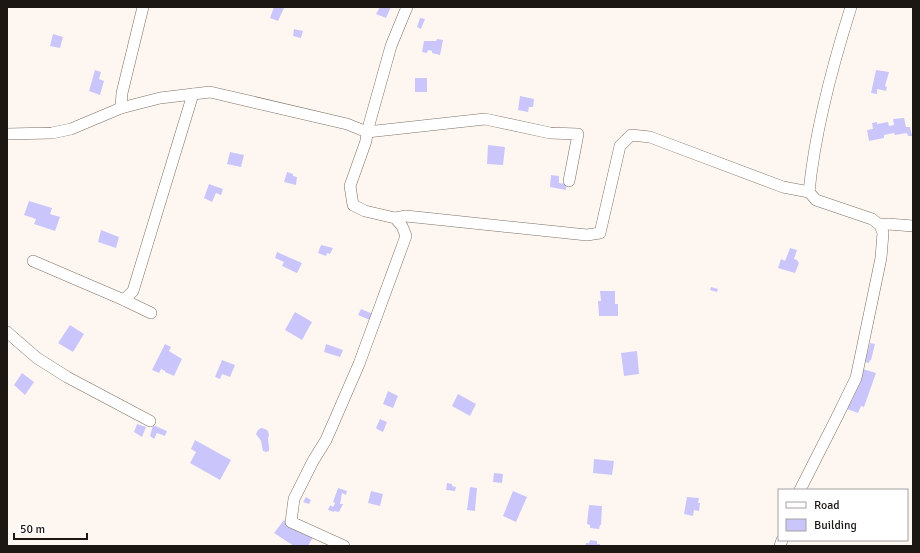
<svg xmlns="http://www.w3.org/2000/svg" width="920" height="553" font-family="Signika,sans-serif">
  <rect width="100%" height="100%" fill="#fef7f1"/>
  <g fill="#cac6fc">
    <path d="M274 7 284 8 278 21 270 18Z"/>
    <path d="M380 7H391L386 18 376 14Z"/>
    <path d="M420 18 425 19 421 29 417 27Z"/>
    <path d="M294 29 303 31 301 38 293 36Z"/>
    <path d="M53 34 63 37 60 48 50 46Z"/>
    <path d="M437 39 443 40 440 55 432 53V51L428 50 427 53 422 52 424 41H436Z"/>
    <path d="M95 70 101 72 99 79 104 81 100 95 89 91Z"/>
    <path d="M876 70 889 72 885 86 887 87 886 91 877 89V94L871 93Z"/>
    <rect x="415" y="78" width="12" height="14"/>
    <path d="M520 96 534 99 533 107H529L528 112 518 110Z"/>
    <path d="M904 118 906 127H910L912 136H908L907 133 895 135 894 133 884 135V138L869 141 867 130 873 129 872 123 877 122V124L888 122 889 126 894 125 893 119Z"/>
    <path d="M488 145 505 147 503 165 487 164Z"/>
    <path d="M230 152 244 155 241 167 227 164Z"/>
    <path d="M287 172 293 174V176L297 177 296 185 284 182Z"/>
    <path d="M551 175 559 176V183L566 184V190L550 187Z"/>
    <path d="M209 184 223 189 221 195 216 193 212 202 204 198Z"/>
    <path d="M29 201 52 208 50 214 60 217 55 231 34 224 36 219 24 215Z"/>
    <path d="M101 230 119 237 116 248 98 242Z"/>
    <path d="M321 245 333 248 330 254 327 253 326 256 318 253Z"/>
    <path d="M790 248 797 250 794 259 797 260 799 263 795 273 778 268 781 259 785 261Z"/>
    <path d="M277 252 302 263 297 273 282 266 284 262 275 258Z"/>
    <path d="M711 287 718 289 717 292 710 290Z"/>
    <path d="M600 291H615V304H618V316H599L598 301H601Z"/>
    <path d="M361 309 373 314 370 320 358 315Z"/>
    <path d="M295 312 312 322 302 340 285 330Z"/>
    <path d="M70 325 84 334 73 352 58 343Z"/>
    <path d="M870 343 875 344 871 360H870L869 363 865 362Z"/>
    <path d="M165 344 171 347 169 351 182 359 174 376 165 372V371L161 369 159 373 152 370Z"/>
    <path d="M326 344 343 350 340 357 324 352Z"/>
    <path d="M637 351 639 374 624 376 621 353Z"/>
    <path d="M222 360 235 365 230 377 222 374 220 379 215 377Z"/>
    <path d="M863 369 876 373 864 407 861 406 858 413 847 409 854 396Z"/>
    <path d="M22 373 34 382 25 395 14 385Z"/>
    <path d="M388 391 398 396 393 408 383 404Z"/>
    <path d="M458 394 476 404 470 416 452 406Z"/>
    <path d="M380 419 387 422 383 432 377 429 376 428Z"/>
    <path d="M137 424 146 427 142 437 134 432Z"/>
    <path d="M153 425 167 431 165 436 157 433 154 439 150 436Z"/>
    <path d="M261 428 265 429 268 431 269 435 268 439 269 447V451L266 452 263 451 261 441 256 434 258 430Z"/>
    <path d="M195 440 231 460 220 480 190 463 196 452 191 449Z"/>
    <path d="M594 459 614 461 612 475 593 473Z"/>
    <path d="M494 473 503 474 502 483 493 482Z"/>
    <path d="M447 483 452 484V486L456 487 455 491 446 490Z"/>
    <path d="M470 487 477 488 475 511 467 510Z"/>
    <path d="M338 488 347 491 346 495 342 493 340 504H343L339 512 334 511V512L328 510 330 505 333 507 335 503 333 502Z"/>
    <path d="M371 491 383 494 380 506 368 503Z"/>
    <path d="M513 491 527 497 516 522 503 516Z"/>
    <path d="M306 497 311 500 309 504 303 502Z"/>
    <path d="M687 497 699 498 698 503H700L699 511 694 510 693 516 684 514Z"/>
    <path d="M589 505 602 506 601 525H600L599 529 590 528V525L587 524Z"/>
    <path d="M284 520 287 525 313 537 308 546H294L274 533Z"/>
    <path d="M590 540 597 541V544H600V546H585L586 543H589Z"/>
  </g>
  <g fill="none" stroke-linecap="round" stroke-linejoin="round">
    <defs>
      <g id="street">
        <path d="M407 7 391 46 367 132 485 119 550 133 578 134 569 181"/>
        <path d="M121 108 122 93 143 7"/>
        <path d="M7 134 52 133 71 129 121 108 160 98 210 92 347 124 367 132 366 141 350 186 353 205 365 211 395 218 402 226 406 236 359 364 326 440 313 461 294 499 291 522 344 546"/>
        <path d="M395 218 406 216 587 235 600 233 620 146 631 135 650 137 783 187 809 192"/>
        <path d="M880 225 888 224 913 226"/>
        <path d="M33 261 124 300 151 313"/>
        <path d="M124 300 133 291 193 94"/>
        <path d="M7 332 37 358 67 377 150 421"/>
        <path d="M800 490 838 415 856 378 881 258 883 233 880 225 872 219 816 200 809 192C815 130 832 67 851 7"/>
        <path d="M780 546 782 540"/>
      </g>
    </defs>
    <use href="#street" stroke="#7f7065" stroke-width="12"/>
    <use href="#street" stroke="#fff" stroke-width="11"/>
  </g>
  <rect width="920" height="553" fill="none" stroke="#1d1713" stroke-width="16"/>
  <rect x="778" y="489" width="130" height="52" fill="#ffffff" stroke="#a5a2a1"/>
  <rect x="786" y="502" width="20" height="6" fill="#ffffff" stroke="#a5a2a1"/>
  <text x="814" y="509" font-size="12" fill="#1d1713">Road</text>
  <rect x="786" y="519" width="20" height="12" fill="#cac6fc" stroke="#a5a2a1"/>
  <text x="814" y="529" font-size="12" fill="#1d1713">Building</text>
  <path d="M14 533v6h73v-6" fill="none" stroke="#1d1713" stroke-width="2"/>
  <text x="20" y="533" font-size="12" fill="#1d1713" stroke="#ffffff" stroke-width="3" paint-order="stroke">50 m</text>
</svg>
